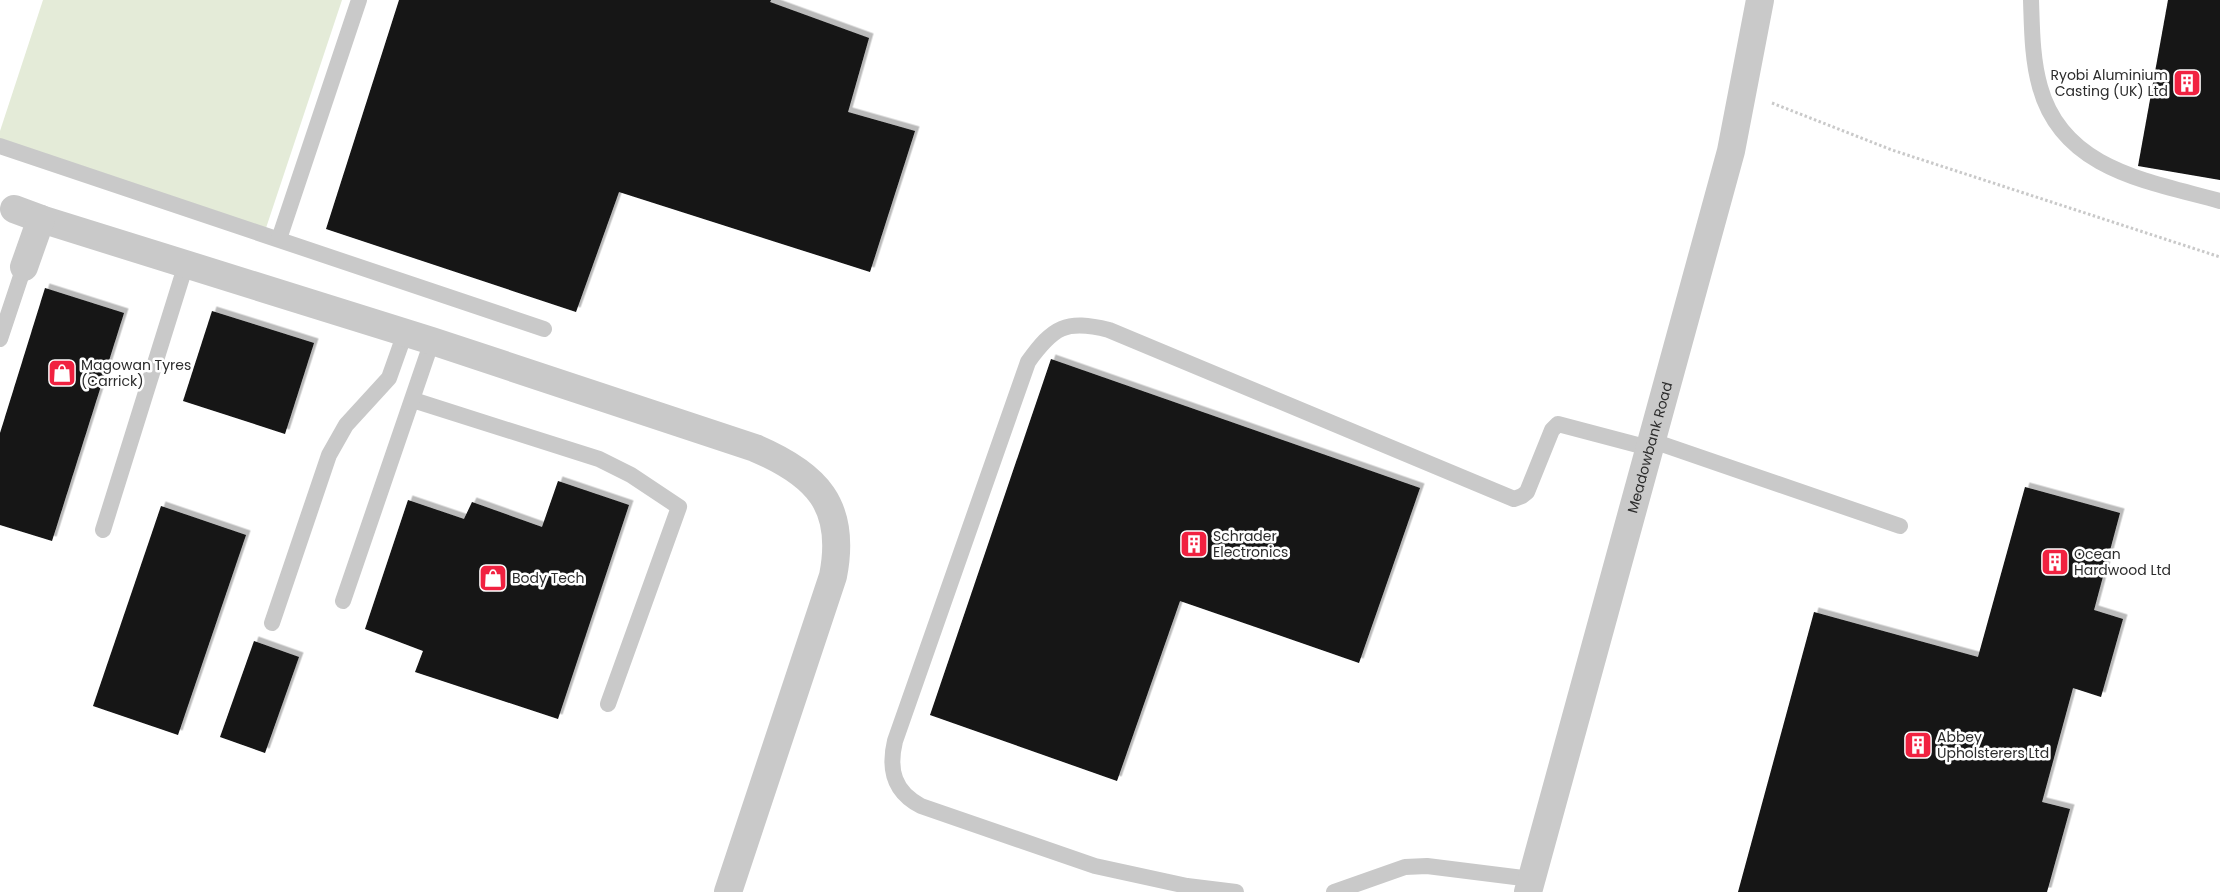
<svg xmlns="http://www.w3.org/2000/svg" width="2220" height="892" font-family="Poppins,sans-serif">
  <defs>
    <filter id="shadow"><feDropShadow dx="4.5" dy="-4.5" stdDeviation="0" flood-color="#0004"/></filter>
  </defs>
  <rect width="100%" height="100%" fill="#fff"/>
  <path fill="#e4ebd8" d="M43 0H342L264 234 0 149V131Z"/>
  <g fill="#131313" filter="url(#shadow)">
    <path d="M399 0H771L770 2 869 38 848 112 915 131 870 272 619 192 576 312 326 229Z"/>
    <path d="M2168 0H2220V180L2138 166Z"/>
    <path d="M45 288 124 313 52 541 0 525V433Z"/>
    <path d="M212 311 314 343 285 434 183 401Z"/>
    <path d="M1051 359 1420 488 1359 663 1180 601 1117 781 930 715Z"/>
    <path d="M558 481 629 505 558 719 415 672 423 651 365 629 408 500 464 519 472 502 542 527Z"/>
    <path d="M2025 487 2120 513 2094 610 2123 619 2101 697 2073 688 2042 802 2070 809 2047 892H1738L1814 612 1978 657Z"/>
    <path d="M161 506 246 535 178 735 93 706Z"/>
    <path d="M254 641 299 657 265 753 220 737Z"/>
  </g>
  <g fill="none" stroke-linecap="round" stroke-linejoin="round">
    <path stroke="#c9c9c9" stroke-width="3" stroke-dasharray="2.5 2.5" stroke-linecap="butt" d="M1772 103 1892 150 2220 257"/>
    <g stroke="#c9c9c9" stroke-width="16">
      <path d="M2031 0C2032 29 2032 59 2040 87 2063 170 2148 181 2220 201"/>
      <path d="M0 146 544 329"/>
      <path d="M279 239 359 0"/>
      <path d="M0 339 24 267"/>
      <path d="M413 400 599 459 631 475 679 507 608 704"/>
      <path d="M1650 440 1900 526"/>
      <path d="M103 530 186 264"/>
      <path d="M343 601 432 341"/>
      <path d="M272 623 329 455 346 425 389 378 405 333"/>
      <path d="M1236 892 1187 886 1095 866 921 806C894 792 888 770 895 741L1028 362C1053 327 1066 319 1109 330L1514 499 1522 496 1527 492 1552 430 1558 424 1649 448"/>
      <path d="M1334 892 1405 867 1427 866 1531 879"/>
    </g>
    <g stroke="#c9c9c9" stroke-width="28">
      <path d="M14 209 41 219 432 341 755 448C816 474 847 505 833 576L728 892"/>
      <path d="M24 267 41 219"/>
      <path id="s1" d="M1528 892 1731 151 1760 0"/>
    </g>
  </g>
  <defs>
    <symbol id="building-square" viewBox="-11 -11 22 22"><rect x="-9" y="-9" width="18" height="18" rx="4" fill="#f12140" stroke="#fff"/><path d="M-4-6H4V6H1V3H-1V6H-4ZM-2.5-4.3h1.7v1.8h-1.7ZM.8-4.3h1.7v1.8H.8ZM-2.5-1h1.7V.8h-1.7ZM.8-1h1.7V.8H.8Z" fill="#fff"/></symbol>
    <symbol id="shop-square" viewBox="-11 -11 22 22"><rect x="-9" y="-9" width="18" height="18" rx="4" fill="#f12140" stroke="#fff"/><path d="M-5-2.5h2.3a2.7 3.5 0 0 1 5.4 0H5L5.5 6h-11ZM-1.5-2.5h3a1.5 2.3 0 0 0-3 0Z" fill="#fff"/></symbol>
  </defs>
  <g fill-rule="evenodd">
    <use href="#building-square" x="2171" y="67" width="32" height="32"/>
    <use href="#shop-square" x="46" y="357" width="32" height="32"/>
    <use href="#building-square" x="1178" y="528" width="32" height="32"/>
    <use href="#building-square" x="2039" y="546" width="32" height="32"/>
    <use href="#shop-square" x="477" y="562" width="32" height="32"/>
    <use href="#building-square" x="1902" y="729" width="32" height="32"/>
  </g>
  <g text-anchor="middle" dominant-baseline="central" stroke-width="5" stroke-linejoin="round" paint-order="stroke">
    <g font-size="14" fill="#2c2c2c" stroke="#fff" text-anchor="start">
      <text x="2168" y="75" text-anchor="end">Ryobi Aluminium<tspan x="2168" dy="16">Casting (UK) Ltd</tspan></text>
      <text x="81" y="365">Magowan Tyres<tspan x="81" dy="16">(Carrick)</tspan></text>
      <text x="1213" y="536">Schrader<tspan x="1213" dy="16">Electronics</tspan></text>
      <text x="2074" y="554">Ocean<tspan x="2074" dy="16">Hardwood Ltd</tspan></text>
      <text x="512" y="578">Body Tech</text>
      <text x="1937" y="737">Abbey<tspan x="1937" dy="16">Upholsterers Ltd</tspan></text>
    </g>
    <g font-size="14" fill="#2c2c2c" stroke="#fff">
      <text stroke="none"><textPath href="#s1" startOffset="461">Meadowbank Road</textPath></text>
    </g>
  </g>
</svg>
